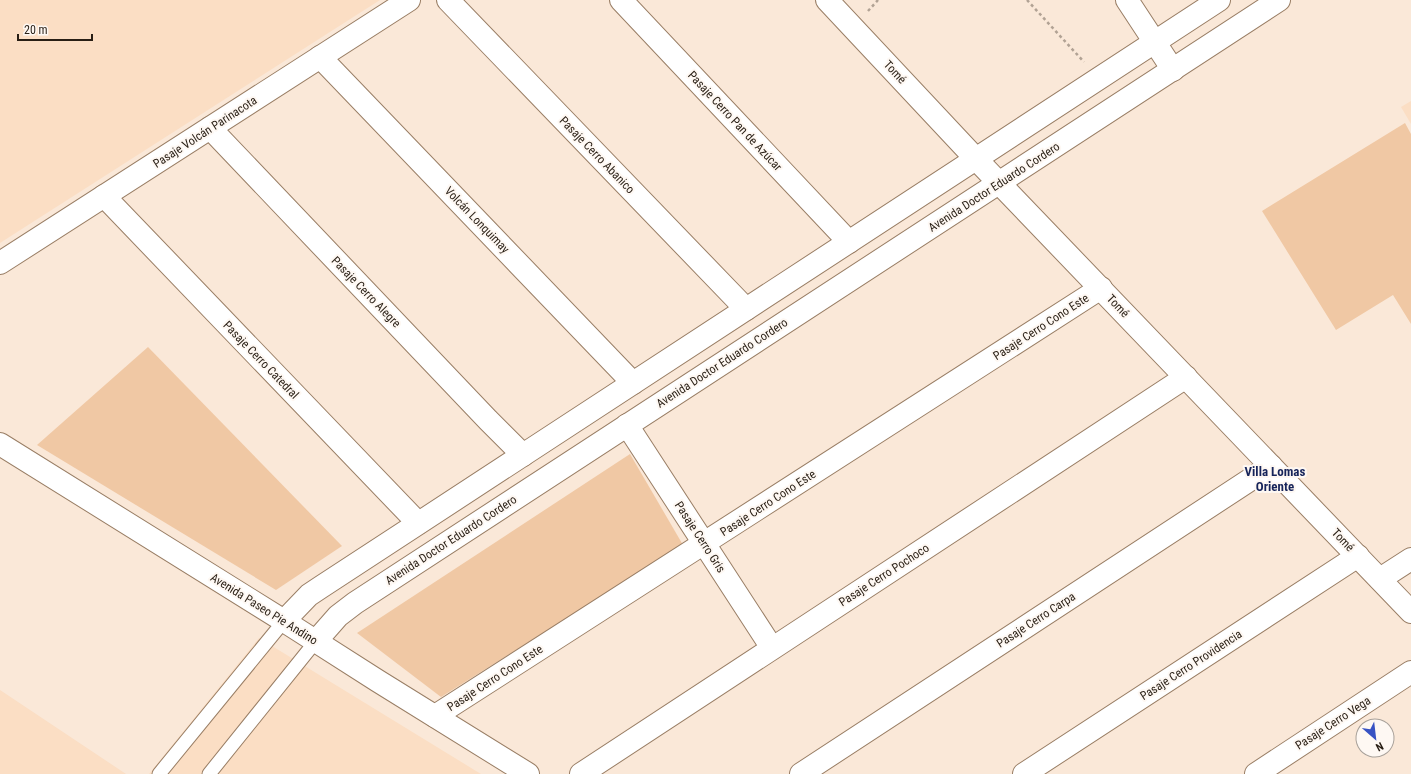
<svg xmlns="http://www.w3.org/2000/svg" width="1411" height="774" font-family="'Roboto Condensed',sans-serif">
  <rect width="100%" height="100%" fill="#fae8d8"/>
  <g fill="#fbdec4">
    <path d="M0 0H380L0 243Z"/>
    <path d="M1411 101V124L1401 107Z"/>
    <path d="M259 638 481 774H149Z"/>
    <path d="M0 690 126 774H0Z"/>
  </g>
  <g fill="#f0c8a4">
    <path d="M1405 123 1411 134V324L1393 295 1336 330 1262 211Z"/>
    <path d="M148 347 342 546 276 590 37 445Z"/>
    <path d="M630 454 683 545 441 697 357 633Z"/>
  </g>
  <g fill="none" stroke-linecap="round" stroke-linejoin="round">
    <defs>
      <g id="lane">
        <path d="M159 774 284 621"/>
        <path d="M209 774 316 641"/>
      </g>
      <g id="street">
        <path d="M448 0 746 309"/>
        <path d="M621 0 849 242"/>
        <path d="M827 0 976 159 1411 612"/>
        <path d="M1127 0 1173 70"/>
        <path d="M320 57 633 383"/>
        <path d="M210 128 488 420 523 455"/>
        <path d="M104 196 418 523"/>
        <path d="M0 263 409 0"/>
        <path d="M627 425 772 648"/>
        <path d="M0 444 284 621"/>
        <path d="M1380 579 1411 559"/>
        <path d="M435 716 1101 288"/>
        <path d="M581 774 1186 377"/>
        <path d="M801 774 1271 466"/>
        <path d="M1024 774 1358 556"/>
        <path d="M1256 774 1411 672"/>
      </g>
      <g id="secondary">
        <path d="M316 641 338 616 355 603 1279 0"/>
        <path d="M528 774 378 681 284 621 309 595 321 587 1219 0"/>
      </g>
    </defs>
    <use href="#lane" stroke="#997e65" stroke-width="15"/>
    <use href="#street" stroke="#997e65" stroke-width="24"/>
    <use href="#secondary" stroke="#997e65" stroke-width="24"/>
    <g stroke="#b1a294" stroke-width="2.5" stroke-dasharray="3 3" stroke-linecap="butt">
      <path d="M1027 0 1084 62"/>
      <path d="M868 11 878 0"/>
    </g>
    <use href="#lane" stroke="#fff" stroke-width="13"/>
    <use href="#street" stroke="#fff" stroke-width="22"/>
    <use href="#secondary" stroke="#fff" stroke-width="22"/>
  </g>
  <g text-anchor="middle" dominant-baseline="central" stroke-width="4" stroke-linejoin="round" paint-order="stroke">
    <g font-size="12" fill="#281e14" stroke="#fef8f3">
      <text transform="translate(895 72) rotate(47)">Tomé</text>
      <text transform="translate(735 121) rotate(47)">Pasaje Cerro Pan de Azúcar</text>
      <text transform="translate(205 132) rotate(-33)">Pasaje Volcán Parinacota</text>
      <text transform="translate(597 155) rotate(46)">Pasaje Cerro Abanico</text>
      <text transform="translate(994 187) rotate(-33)">Avenida Doctor Eduardo Cordero</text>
      <text transform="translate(477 220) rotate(46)">Volcán Lonquimay</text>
      <text transform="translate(366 292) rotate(46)">Pasaje Cerro Alegre</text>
      <text transform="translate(1118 306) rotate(46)">Tomé</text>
      <text transform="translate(1041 327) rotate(-33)">Pasaje Cerro Cono Este</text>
      <text transform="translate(261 360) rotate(46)">Pasaje Cerro Catedral</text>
      <text transform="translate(722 363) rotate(-33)">Avenida Doctor Eduardo Cordero</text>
      <text transform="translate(768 503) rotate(-33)">Pasaje Cerro Cono Este</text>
      <text transform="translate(700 537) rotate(57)">Pasaje Cerro Gris</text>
      <text transform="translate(451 540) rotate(-33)">Avenida Doctor Eduardo Cordero</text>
      <text transform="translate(1343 540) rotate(46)">Tomé</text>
      <text transform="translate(884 575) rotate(-33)">Pasaje Cerro Pochoco</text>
      <text transform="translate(264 609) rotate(32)">Avenida Paseo Pie Andino</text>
      <text transform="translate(1036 620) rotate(-33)">Pasaje Cerro Carpa</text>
      <text transform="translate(1191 665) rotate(-33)">Pasaje Cerro Providencia</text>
      <text transform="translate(495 678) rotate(-33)">Pasaje Cerro Cono Este</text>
      <text transform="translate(1333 723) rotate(-33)">Pasaje Cerro Vega</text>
    </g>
    <g font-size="13" font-weight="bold" fill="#16245a" stroke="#fef8f3">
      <text x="1275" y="471">Villa Lomas<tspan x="1275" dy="15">Oriente</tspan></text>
    </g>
  </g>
  <g transform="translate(1375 738) rotate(152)"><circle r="19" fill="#fef8f3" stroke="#a8a19a"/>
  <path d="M0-3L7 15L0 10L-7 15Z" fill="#3752c3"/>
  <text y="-6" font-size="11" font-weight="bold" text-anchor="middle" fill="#281e14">N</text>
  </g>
  <path d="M18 34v6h74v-6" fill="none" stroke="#281e14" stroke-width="2"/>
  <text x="24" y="34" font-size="12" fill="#281e14" stroke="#fef8f3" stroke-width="3" paint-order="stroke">20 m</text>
</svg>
